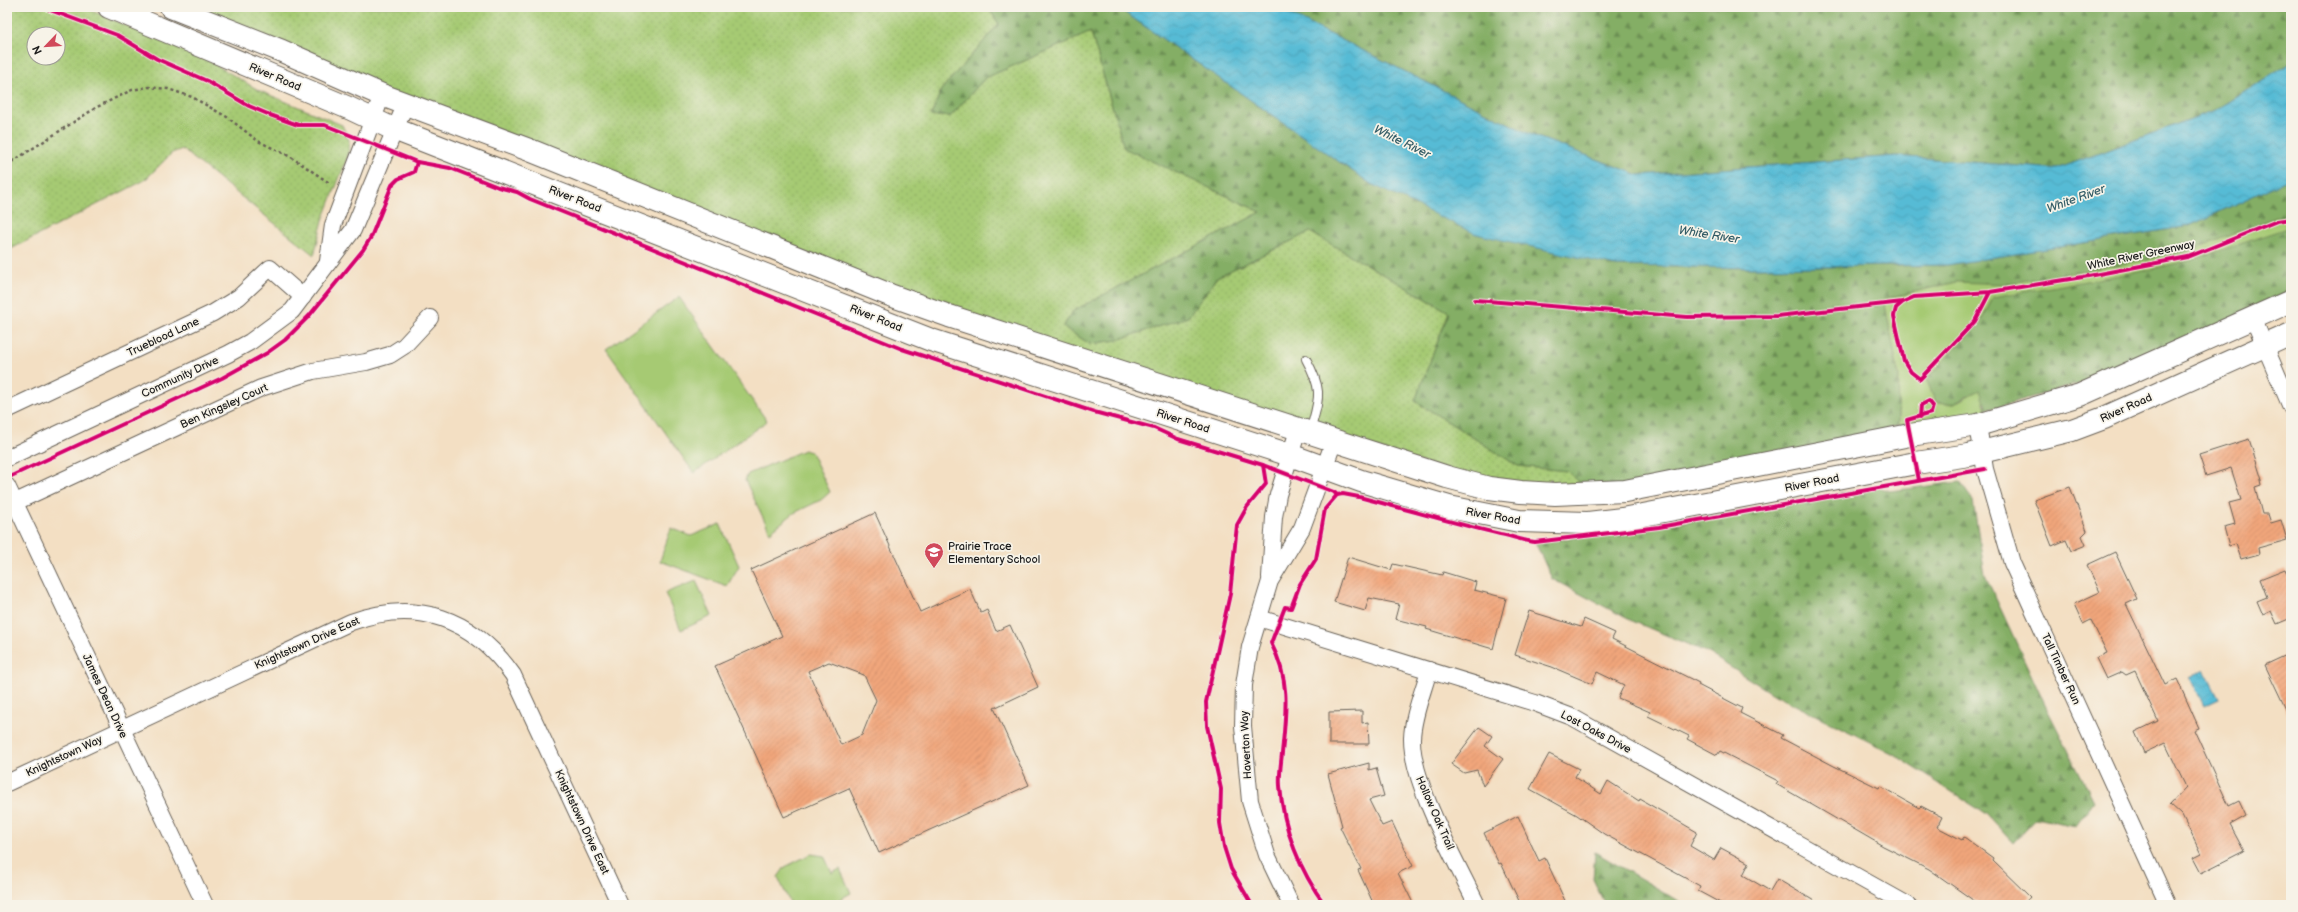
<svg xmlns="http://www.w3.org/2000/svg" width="2298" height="912" font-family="'Balsamiq Sans',sans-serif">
  <defs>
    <pattern id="grass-dots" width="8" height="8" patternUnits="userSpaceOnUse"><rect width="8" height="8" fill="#a6ca73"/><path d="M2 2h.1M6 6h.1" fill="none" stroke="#8ead63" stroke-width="1.8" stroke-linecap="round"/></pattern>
    <pattern id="forest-firs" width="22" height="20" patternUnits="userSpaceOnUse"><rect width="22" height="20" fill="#84ae65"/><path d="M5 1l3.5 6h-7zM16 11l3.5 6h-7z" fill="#6b8d52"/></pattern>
    <pattern id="water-waves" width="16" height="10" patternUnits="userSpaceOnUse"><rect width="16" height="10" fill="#56bbd5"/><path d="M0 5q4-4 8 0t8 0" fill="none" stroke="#4aa0b6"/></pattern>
    <pattern id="building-hatch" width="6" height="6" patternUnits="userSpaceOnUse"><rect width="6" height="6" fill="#f1a67b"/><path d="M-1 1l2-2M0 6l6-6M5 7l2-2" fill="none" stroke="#ce8e6a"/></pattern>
  </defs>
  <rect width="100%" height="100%" fill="#f7f3e8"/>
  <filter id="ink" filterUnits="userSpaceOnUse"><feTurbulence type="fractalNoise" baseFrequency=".025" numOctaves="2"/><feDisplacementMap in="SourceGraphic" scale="8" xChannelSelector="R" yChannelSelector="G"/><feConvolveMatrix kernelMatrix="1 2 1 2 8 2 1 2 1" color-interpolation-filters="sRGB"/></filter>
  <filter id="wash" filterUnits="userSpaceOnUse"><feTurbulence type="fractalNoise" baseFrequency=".012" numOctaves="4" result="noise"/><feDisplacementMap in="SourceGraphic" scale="16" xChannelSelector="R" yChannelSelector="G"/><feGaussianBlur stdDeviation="0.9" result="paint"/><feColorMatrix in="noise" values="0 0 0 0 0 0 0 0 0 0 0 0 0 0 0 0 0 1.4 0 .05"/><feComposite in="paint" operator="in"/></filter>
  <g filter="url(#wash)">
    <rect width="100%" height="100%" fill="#f3dfc3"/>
    <g fill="url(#grass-dots)" stroke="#617348" fill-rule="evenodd">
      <path d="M7 7H83L209 61 260 91 342 125 349 140 348 156 323 220 314 255 182 149 172 153 145 180 7 251ZM34 34H58V58H34Z"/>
      <path d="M168 7H988L999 24 941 90 931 116H951L985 78 1091 32 1124 148 1261 212 1073 311 1063 327 1090 344 1117 340 1188 317 1217 277 1310 232 1449 312 1415 401 1518 466 1567 471 1592 493 1521 492 1087 361Z"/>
    </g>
    <g fill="url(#forest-firs)" stroke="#506540">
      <path d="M988 7H1117L1371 184 1616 266 1757 268 1946 265 2189 226 2291 178V301L2150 364 1986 410V403L1967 395C1957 402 1948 407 1935 402L1926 379 1980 322 1993 297 1957 282 1884 299 1899 376 1898 426 1693 479 1592 493 1567 471 1518 466 1415 401 1449 312 1310 232 1217 277 1188 317 1117 340 1090 344 1063 327 1073 311 1261 212 1124 148 1091 32 985 78 951 116H931L941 90 999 24Z"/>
      <path d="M1276 7H2291V63L2215 110 2057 169 1896 156 1639 175 1532 135Z"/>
      <path d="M1960 482 1973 501 1985 575 2046 707 2094 801 2076 826 2036 818 2013 843 1986 814 1892 753 1775 695 1706 652 1630 620 1552 579 1535 542 1633 531 1878 487 1890 491Z"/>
      <path d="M1595 852 1686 905H1605L1593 879Z"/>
    </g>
    <g fill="#a6ca73" stroke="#617348">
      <path d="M2291 216V227L2192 260 2138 272 1993 297 1980 322 1926 379 1936 402C1954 409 1964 396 1980 390L1986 410 1898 426 1899 376 1884 299 1957 282 2005 284 2122 264 2189 251 2277 217Z"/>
      <path d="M679 297 767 421 694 473 606 349Z"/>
      <path d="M804 450 811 452 830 492 821 500 794 513 770 532 745 480 748 474Z"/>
      <path d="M720 524 739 566 727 586 660 561 671 528 691 536Z"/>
      <path d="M696 581 712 616 681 630 665 593Z"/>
      <path d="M811 854 824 856 832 873 840 869 851 893 840 899 837 905H791L778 877 785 867Z"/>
    </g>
    <g fill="url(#water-waves)" stroke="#396c78">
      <path d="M1117 7H1276L1532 135 1639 175 1896 156 2057 169 2215 110 2291 63V178L2189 226 1947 265 1757 268 1616 266 1476 234 1371 184Z"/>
      <path d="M2204 669 2219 699 2204 706 2190 677Z"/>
    </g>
    <g id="blocks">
      <g fill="url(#building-hatch)" fill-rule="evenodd">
        <path d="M2249 439 2262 480H2260L2261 485 2255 487 2262 514H2268L2271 523 2281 520 2287 540 2258 548 2259 554 2241 559 2236 544 2229 546 2224 527 2235 524 2229 503 2241 500 2231 468 2206 476 2199 455Z"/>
        <path d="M2070 487 2087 531 2082 536 2086 545 2071 551 2066 540 2052 546 2034 500Z"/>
        <path d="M875 513 920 612 970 589 981 613 987 610 996 631 1010 625 1038 687 994 708 1029 785 879 853 849 788 784 817 715 666 782 636 751 570ZM829 662 864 675 876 700 862 735 841 745 808 671Z"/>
        <path d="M2115 552 2137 599 2126 604 2165 685 2177 679 2199 728 2194 730 2229 806 2239 801 2246 816 2230 825 2244 851 2201 873 2193 858 2201 854 2182 815 2170 804 2186 787 2165 743 2144 753 2135 732 2158 721 2135 671 2126 675 2122 672 2106 679 2096 658 2107 653 2091 620 2083 624 2074 604 2100 592 2087 565Z"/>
        <path d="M1348 557 1391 570 1393 564 1442 575 1443 572 1476 582 1474 590 1506 598 1493 649 1426 629 1427 627 1395 619 1399 604 1369 598 1365 611 1334 602Z"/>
        <path d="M2285 569 2291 584V618L2277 624 2271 611 2263 615 2257 601 2267 597 2260 579Z"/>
        <path d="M1529 611 1581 627 1584 619 1615 633 1612 639 1699 683 1698 685 1742 708 1740 713 1783 735 1781 738 1834 766 1879 788 1880 786 1919 808 1921 806 1942 817 1937 827 1962 840 1964 837 1993 858 1992 860 2030 897 2023 905H1980L1929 869 1883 846 1776 784 1778 781 1720 751 1717 755 1687 739 1689 736 1648 716 1650 712 1618 698 1624 685 1597 672 1592 684 1552 667 1515 655Z"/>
        <path d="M2291 653V720L2265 665Z"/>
        <path d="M1362 711V723L1368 722 1369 744H1329V712Z"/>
        <path d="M1479 727 1492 736 1485 746 1503 759 1483 786 1477 770 1464 773 1451 764Z"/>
        <path d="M1549 754 1579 769 1575 777 1601 794 1608 781 1639 801 1640 799 1697 832 1690 846 1714 860 1721 848 1749 863 1743 875 1770 891 1777 879 1821 905H1724L1698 891 1700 886 1604 834 1577 815 1530 789Z"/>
        <path d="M1369 763V770L1376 768 1384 796 1369 800 1382 826 1392 822 1413 866 1398 873 1414 905H1374L1358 870 1361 869 1340 827 1342 826 1328 774Z"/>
        <path d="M1518 816 1539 861 1545 858 1567 905H1521L1501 863 1499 864 1484 833Z"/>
      </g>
    </g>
  </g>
  <g filter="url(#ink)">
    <use href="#blocks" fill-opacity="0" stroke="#676056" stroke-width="1"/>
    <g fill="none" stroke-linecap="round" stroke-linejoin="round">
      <defs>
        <path id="lane" d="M1306 359C1324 392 1319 398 1310 432"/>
        <g id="street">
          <path d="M328 261 333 225 382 95"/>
          <path d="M2253 318 2291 407"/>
          <path d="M7 410 213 313 239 297 270 268 303 297"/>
          <path d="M1978 425 1985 469 2012 563 2168 905"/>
          <path d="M7 458 228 354 250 342 292 311 353 230 406 103"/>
          <path d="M7 486 205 905"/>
          <path d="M7 506 261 388 313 371 366 362 390 355 404 346 430 318"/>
          <path d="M1270 577 1274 517 1278 495 1298 430"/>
          <path d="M1259 618 1535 703 1572 717 1908 905"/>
          <path d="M1429 670C1423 692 1413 715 1412 738 1411 783 1457 863 1477 905"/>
          <path d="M7 783 351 622C417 598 473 618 513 675L620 905"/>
          <path d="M1291 905 1267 855 1250 801 1243 726 1244 685 1250 647 1270 581 1302 528 1334 441"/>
        </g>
        <g id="secondary">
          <path d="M109 7 351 109 389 127 931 340 1290 455 1361 481 1449 507 1519 521 1588 523 1622 519 1916 463 1969 455 2072 430 2104 418 2291 334"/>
          <path d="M171 7 282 51 382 95 532 151 890 295 949 316 1447 477 1489 488 1521 492 1555 494 1625 491 1910 435 1978 425 2080 395 2291 301"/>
        </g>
      </defs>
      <use href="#lane" stroke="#676056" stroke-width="10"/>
      <use href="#street" stroke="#676056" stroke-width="18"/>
      <use href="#secondary" stroke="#676056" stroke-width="24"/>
      <path stroke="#676056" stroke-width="2.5" stroke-dasharray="3 3" stroke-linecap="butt" d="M7 165 97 107 132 90 148 87 168 89 192 97 227 117 258 141 291 157 331 184"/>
      <use href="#lane" stroke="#fff" stroke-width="8"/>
      <use href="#street" stroke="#fff" stroke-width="16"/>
      <use href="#secondary" stroke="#fff" stroke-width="22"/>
      <defs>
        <g id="cycleway">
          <path d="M42 7 117 35 157 59 207 81 249 106 270 115 298 125H325L417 162 450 168 498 187 517 192 530 199 902 349 1094 412 1154 428 1178 439 1263 465 1334 492 1337 495"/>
          <path d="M1990 292 1975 321 1920 379 1911 372 1904 361 1894 316 1896 308 1903 302 1914 297 1990 292 2083 277 2188 257 2277 221 2291 219"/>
          <path d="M1475 300 1687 317 1777 316 1903 302"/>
          <path d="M7 478 222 378 267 353 285 340 309 316 363 250 371 237 392 185 398 179 414 172 417 162"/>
          <path d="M1919 480 1907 420 1931 413 1933 406 1929 401 1921 405 1920 417"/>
          <path d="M1252 905 1231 869 1224 847 1220 823 1221 789 1207 726 1206 702 1230 594 1237 525 1247 507 1266 484 1263 465"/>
          <path d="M1325 905C1300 871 1283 829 1280 786 1279 775 1281 764 1282 753 1286 712 1291 681 1271 643L1285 607 1291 608 1300 584 1316 559 1325 509 1337 495 1343 494 1359 497C1406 509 1452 523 1500 534 1512 536 1522 541 1535 542L1659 527 1985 469"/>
        </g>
      </defs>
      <use href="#cycleway" stroke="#f7f3e8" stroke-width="6"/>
      <use href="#cycleway" stroke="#d6006c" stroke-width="4"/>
    </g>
  </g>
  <defs>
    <symbol id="school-pin" viewBox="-11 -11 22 30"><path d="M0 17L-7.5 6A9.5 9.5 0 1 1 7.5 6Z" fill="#d1495b" stroke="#f7f3e8"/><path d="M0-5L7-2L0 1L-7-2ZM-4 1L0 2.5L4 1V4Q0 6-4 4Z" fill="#fff"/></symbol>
  </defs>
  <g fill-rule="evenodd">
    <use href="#school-pin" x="923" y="541" width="22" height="30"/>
  </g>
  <g text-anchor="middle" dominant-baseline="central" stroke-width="3.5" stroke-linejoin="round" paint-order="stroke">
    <g font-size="11" fill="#1c1c1c" stroke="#f7f3e8">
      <text transform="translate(275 77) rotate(23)">River Road</text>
      <text transform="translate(575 199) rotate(21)">River Road</text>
      <text transform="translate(2141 255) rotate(-12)">White River Greenway</text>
      <text transform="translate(876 318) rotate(22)">River Road</text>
      <text transform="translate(163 337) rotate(-25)">Trueblood Lane</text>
      <text transform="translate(180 377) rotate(-25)">Community Drive</text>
      <text transform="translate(224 406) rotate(-24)">Ben Kingsley Court</text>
      <text transform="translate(2126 408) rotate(-24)">River Road</text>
      <text transform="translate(1183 421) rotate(18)">River Road</text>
      <text transform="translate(1812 483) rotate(-11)">River Road</text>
      <text transform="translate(1493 516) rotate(10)">River Road</text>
      <text transform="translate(307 643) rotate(-24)">Knightstown Drive East</text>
      <text transform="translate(2061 669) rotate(65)">Tall Timber Run</text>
      <text transform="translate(105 696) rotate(65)">James Dean Drive</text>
      <text transform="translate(1596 732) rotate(28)">Lost Oaks Drive</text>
      <text transform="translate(1246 745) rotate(-93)">Haverton Way</text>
      <text transform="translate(64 756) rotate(-25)">Knightstown Way</text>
      <text transform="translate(1435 813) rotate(66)">Hollow Oak Trail</text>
      <text transform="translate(582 822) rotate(65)">Knightstown Drive East</text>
    </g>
    <g font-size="11" fill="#1c1c1c" stroke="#f7f3e8" text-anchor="start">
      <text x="948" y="546">Prairie Trace<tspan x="948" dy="13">Elementary School</tspan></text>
    </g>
    <g font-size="12" font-style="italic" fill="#335c66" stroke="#f7f3e8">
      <text transform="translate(1402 142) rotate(26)">White River</text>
      <text transform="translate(2076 199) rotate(-20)">White River</text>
      <text transform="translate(1709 235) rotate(9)">White River</text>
    </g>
  </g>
  <rect width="2298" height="912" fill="none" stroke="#f7f3e8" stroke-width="24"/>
  <g transform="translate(46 46) rotate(245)"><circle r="19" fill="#f7f3e8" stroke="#9f9d96"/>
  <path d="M0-3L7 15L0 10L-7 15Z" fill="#d1495b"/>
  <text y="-6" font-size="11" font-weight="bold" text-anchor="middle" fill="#1c1c1c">N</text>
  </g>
</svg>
